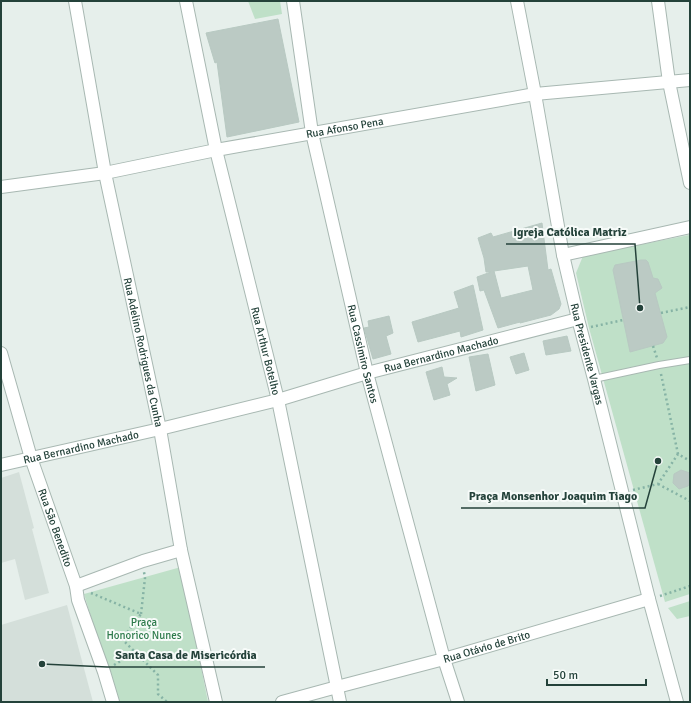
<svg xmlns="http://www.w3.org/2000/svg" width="691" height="703" font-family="Signika,sans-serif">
  <rect width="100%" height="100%" fill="#e6efeb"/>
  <g fill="#d4dfda">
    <path d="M19 472 34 528 32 529 49 593 25 600 15 559 1 563V478Z"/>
    <path d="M67 605 93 702H1V625Z"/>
  </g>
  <g fill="#bfe0c8">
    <path d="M248 1H280L282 14 255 19Z"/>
    <path d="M689 235 690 237V594L665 602 589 328 576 273 583 256Z"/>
    <path d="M181 567 208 702H117L84 594Z"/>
    <path d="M690 601V616L677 619 668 608Z"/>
  </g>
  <g fill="#bbcac4" stroke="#b8c9c2" fill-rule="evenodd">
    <path d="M278 19 299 122 227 137 217 62 215 63 206 33Z"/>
    <path d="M542 223 548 270 551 269 561 304 559 309 551 315 520 323V322L498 328 484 290 480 291 477 277 491 272H486L484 258 478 238 491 233 493 237ZM528 266 533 290 501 298 494 271Z"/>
    <path d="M641 260H646L648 262 653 278 658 279 662 288 655 293 667 337 663 343 630 352 613 270 615 265Z"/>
    <path d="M473 285 483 330 461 337 460 331 418 342 412 322 459 308 454 292Z"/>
    <path d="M389 316 393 333 386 336 391 354 373 359 364 328 369 327 368 321Z"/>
    <path d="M567 336 571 351 546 355 543 341Z"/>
    <path d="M524 353 529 370 516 374 510 357Z"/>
    <path d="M488 354 495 385 476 391 469 357Z"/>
    <path d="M442 367 444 377 457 378 447 384 450 395 434 400 426 372Z"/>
    <path d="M681 470 690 473V483L688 486 679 489 673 483 674 474Z"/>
  </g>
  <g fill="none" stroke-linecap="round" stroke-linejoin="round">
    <defs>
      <path id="lane" d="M594 379 659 365 690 360"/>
      <g id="street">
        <path id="s1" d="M75 1 105 173 160 429 181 550 216 702"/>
        <path id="s2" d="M186 1 216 150 278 400 340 702"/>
        <path id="s3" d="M293 1 312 133 367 373 444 659 458 702"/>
        <path id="s4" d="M517 1 535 94 563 255 578 319 594 379 649 599 677 702"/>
        <path d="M658 1 669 82 690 183"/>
        <path id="s5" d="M1 187 105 173 216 150 535 94 690 80"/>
        <path d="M563 255 690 227"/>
        <path id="s6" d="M1 353 31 458 76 586 78 600 104 672 113 702"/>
        <path id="s7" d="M1 465 160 429 278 400 367 373 578 319"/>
        <path d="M76 586 143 561 181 550"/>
        <path id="s8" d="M282 702 337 687 444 659 649 599"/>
      </g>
    </defs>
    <use href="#lane" stroke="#a8b8b2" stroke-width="8"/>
    <use href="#street" stroke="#a8b8b2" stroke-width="14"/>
    <g stroke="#86b3a5" stroke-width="2.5" stroke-dasharray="2 3" stroke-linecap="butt">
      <path d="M661 313 690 307"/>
      <path d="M591 327 623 320"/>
      <path d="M653 346 657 358"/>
      <path d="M661 374 678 454"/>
      <path d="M658 484 690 501"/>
      <path d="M633 490 658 484 678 454 690 461"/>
      <path d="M91 593 141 614 122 639 158 675V694L167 702"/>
      <path d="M660 596 690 586"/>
      <path d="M141 614 145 578 144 572"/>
      <path d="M114 665 135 652"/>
    </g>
    <use href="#lane" stroke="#fff" stroke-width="6"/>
    <use href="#street" stroke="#fff" stroke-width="12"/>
  </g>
  <g text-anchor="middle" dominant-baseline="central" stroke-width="4" stroke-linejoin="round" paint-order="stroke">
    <g font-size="11" fill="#24423a" stroke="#f7fbf9">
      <text stroke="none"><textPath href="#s5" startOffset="349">Rua Afonso Pena</textPath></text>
      <text stroke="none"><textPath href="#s2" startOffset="359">Rua Arthur Botelho</textPath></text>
      <text stroke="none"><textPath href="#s1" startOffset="358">Rua Adelino Rodrigues da Cunha</textPath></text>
      <text stroke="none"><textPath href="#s3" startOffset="360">Rua Cassimiro Santos</textPath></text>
      <text stroke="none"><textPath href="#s7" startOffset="454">Rua Bernardino Machado</textPath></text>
      <text stroke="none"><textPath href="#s4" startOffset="360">Rua Presidente Vargas</textPath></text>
      <text stroke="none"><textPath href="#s7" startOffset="82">Rua Bernardino Machado</textPath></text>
      <text stroke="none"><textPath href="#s6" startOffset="183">Rua São Benedito</textPath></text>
      <text stroke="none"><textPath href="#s8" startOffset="212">Rua Otávio de Brito</textPath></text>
    </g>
    <g font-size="11" fill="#2d7a4b" stroke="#f7fbf9">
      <text x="144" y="622">Praça<tspan x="144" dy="13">Honorico Nunes</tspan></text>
    </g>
  </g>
  <path fill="none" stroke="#24423a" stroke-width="1.5" d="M640 308L635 244H506M658 461L645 508H461M42 664L107 667H265"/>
  <g fill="#24423a" stroke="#f7fbf9" stroke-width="1.5">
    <circle cx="640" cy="308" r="4"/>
    <circle cx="658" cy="461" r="4"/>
    <circle cx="42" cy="664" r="4"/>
  </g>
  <g font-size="12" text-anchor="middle" font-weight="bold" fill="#24423a" stroke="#f7fbf9" stroke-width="4" stroke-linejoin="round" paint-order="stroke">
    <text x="570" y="236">Igreja Católica Matriz</text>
    <text x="553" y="500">Praça Monsenhor Joaquim Tiago</text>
    <text x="186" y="659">Santa Casa de Misericórdia</text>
  </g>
  <rect width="691" height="703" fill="none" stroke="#24423a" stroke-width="4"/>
  <path d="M547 679v6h99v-6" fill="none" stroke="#24423a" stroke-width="2"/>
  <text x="553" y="679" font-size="12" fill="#24423a" stroke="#f7fbf9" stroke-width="3" paint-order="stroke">50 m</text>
</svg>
